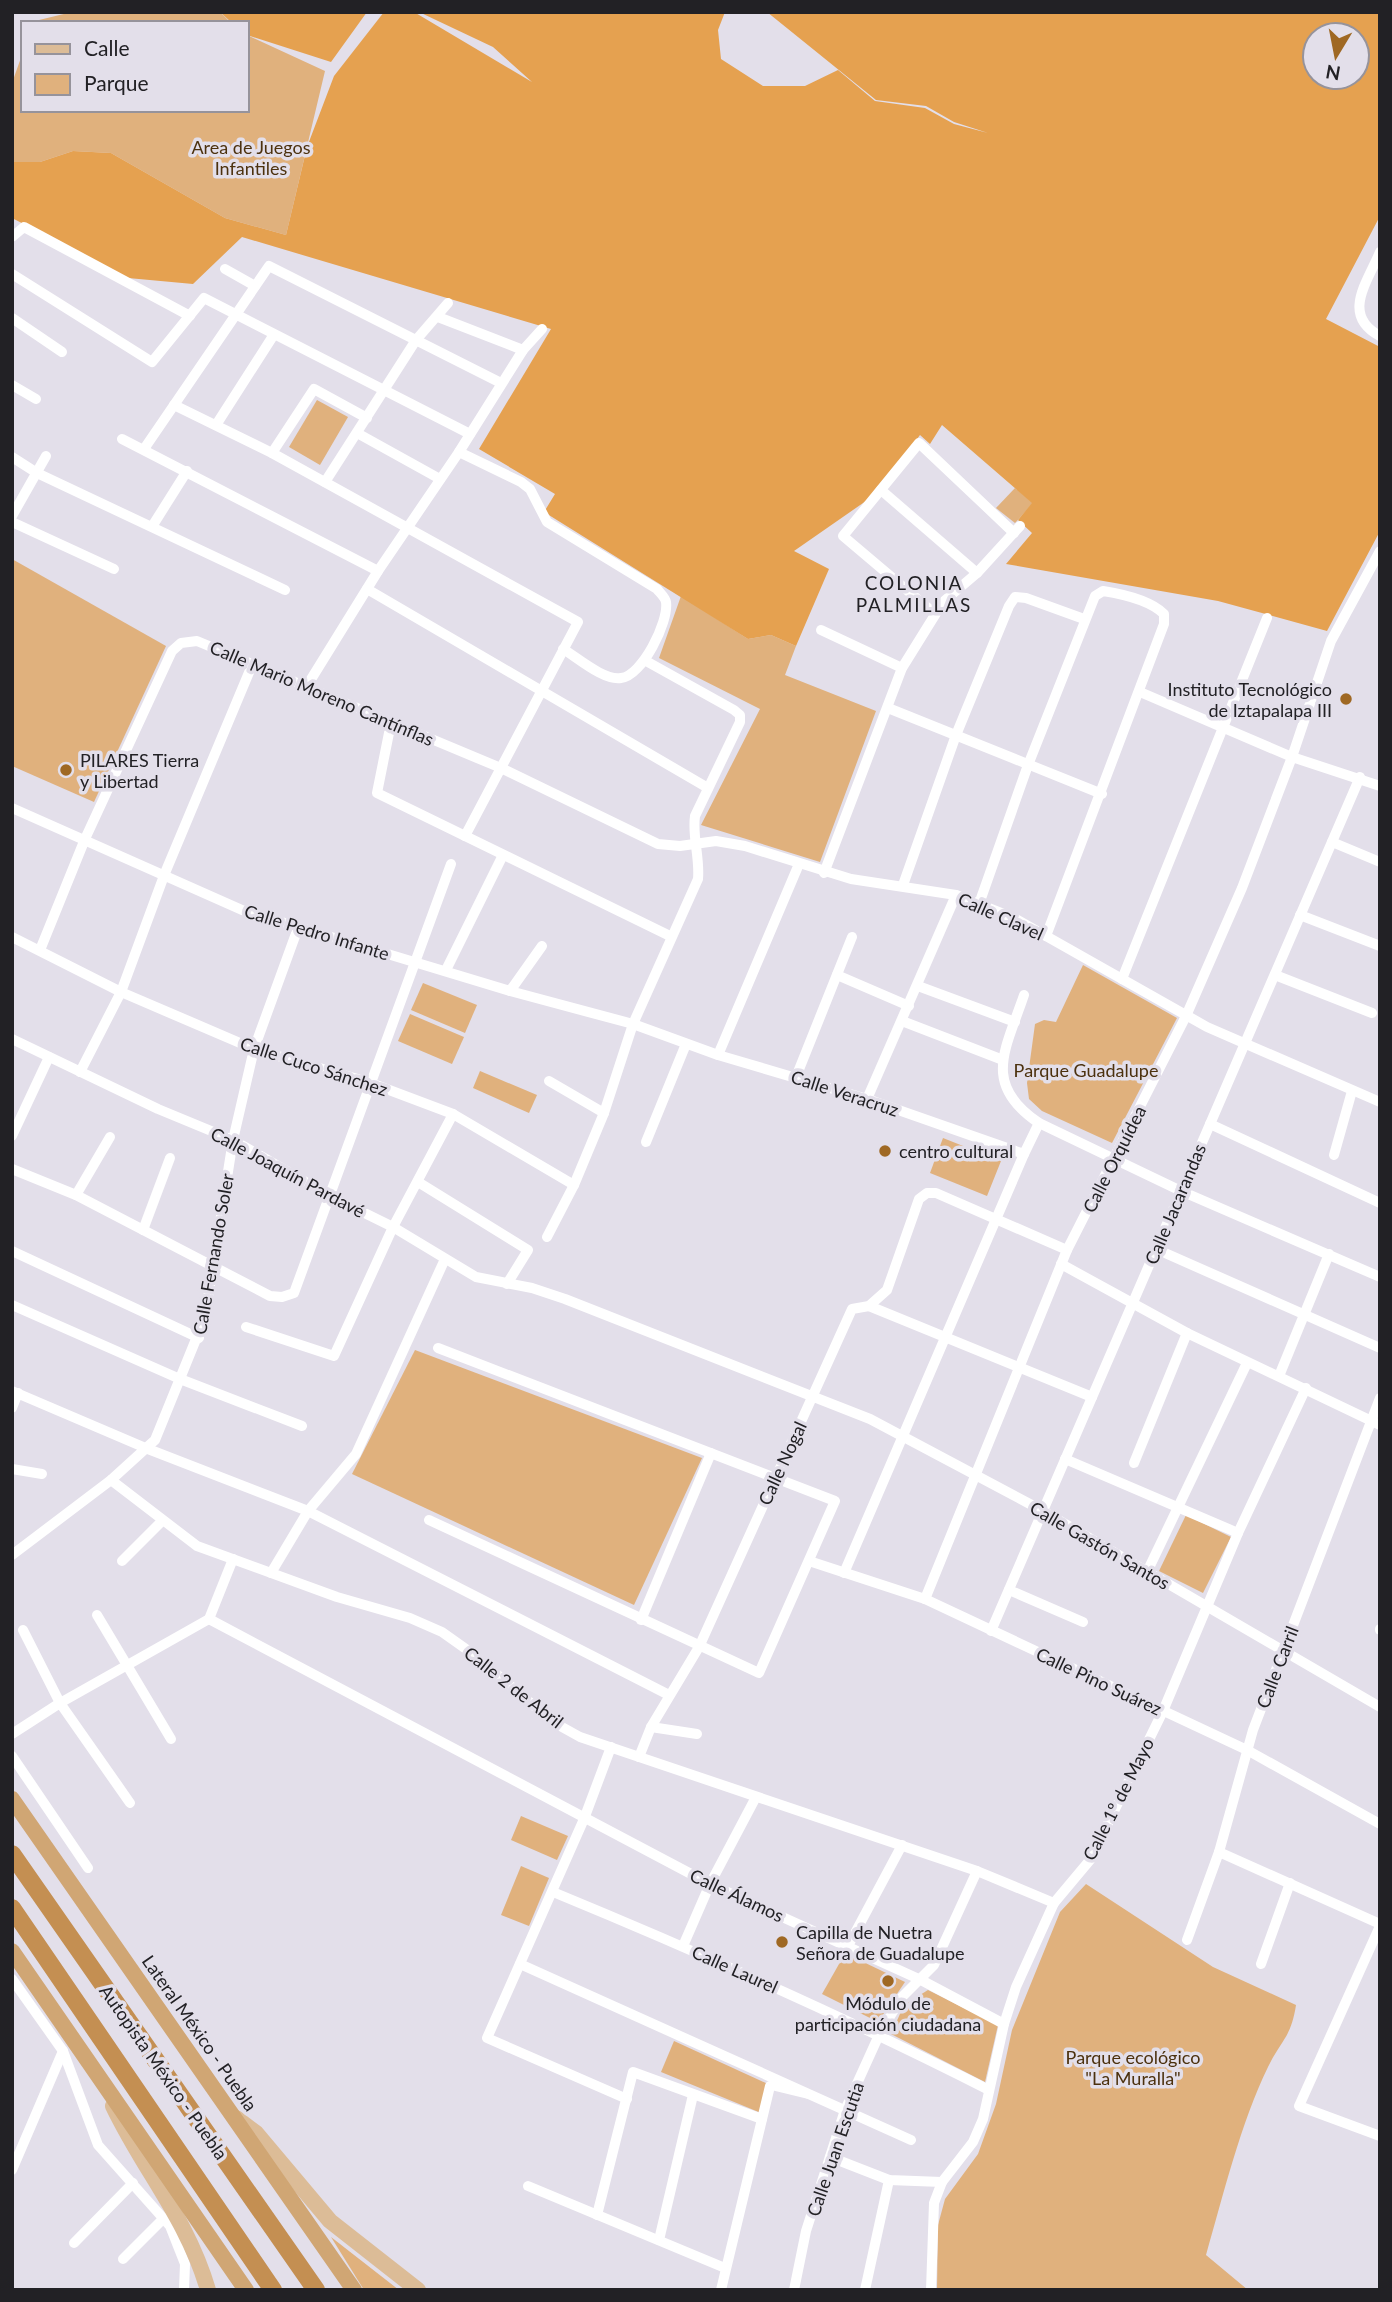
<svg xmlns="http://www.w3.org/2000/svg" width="1392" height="2302" font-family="Lato,sans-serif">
  <rect width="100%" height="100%" fill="#e3dfea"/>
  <g fill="#e0b17d">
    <path d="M72 12H220L231 23H38L39 20Z"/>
    <path d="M247 35 325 71 286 235 225 218 111 153 73 151 40 162H12V83L23 52V110H247Z"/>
    <path d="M317 400 348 417 320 465 289 447Z"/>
    <path d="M1015 488 1033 503 1015 523 996 508Z"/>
    <path d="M12 559 166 646 94 802 12 766Z"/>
    <path d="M681 596 748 639 771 635 796 646 785 675 876 711 820 862 701 825 760 709 659 658Z"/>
    <path d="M1083 965 1177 1018 1112 1143 1042 1111 1029 1099 1027 1083 1035 1024 1044 1020 1056 1022Z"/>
    <path d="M423 983 477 1005 465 1033 411 1010Z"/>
    <path d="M410 1014 464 1037 452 1064 398 1041Z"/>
    <path d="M480 1071 537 1095 529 1113 473 1088Z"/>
    <path d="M943 1138 1001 1161 987 1196 930 1173Z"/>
    <path d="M415 1350 702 1458 634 1605 352 1474Z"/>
    <path d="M1186 1515 1231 1537 1203 1593 1159 1571Z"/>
    <path d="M521 1816 568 1836 557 1860 511 1840Z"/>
    <path d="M521 1866 549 1878 529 1926 501 1915Z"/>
    <path d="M1086 1884 1213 1967 1296 2005C1291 2038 1281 2040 1268 2067 1241 2122 1223 2196 1206 2255L1248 2290H937L938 2225 945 2199 978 2154 996 2104 1012 2030 1060 1912Z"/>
    <path d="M843 1957 855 1958 905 1982 878 2022 822 1994Z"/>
    <path d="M928 1990 998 2025 985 2082 891 2034 904 2005Z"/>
    <path d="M674 2041 768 2084 761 2113 661 2072Z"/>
    <path d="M331 2237 399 2290H364Z"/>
  </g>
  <g fill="#e5a150" fill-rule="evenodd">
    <path d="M220 12H367L331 62 247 35V23H232Z"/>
    <path d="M384 12H414L532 82 493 47 419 12H725L718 30 721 59 763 86H805L838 70 875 101 925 108 954 124 988 133 954 122 926 106 876 100 767 12H1380V216L1326 319 1380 347V531L1327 631 1218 601 1006 564 1032 533 1018 520 1032 503 942 425 930 444 920 435 876 494 794 551 829 569 796 646 771 635 748 639 544 512 555 494 479 449 551 329 242 237 193 284 128 278 12 218V162H40L73 151 111 153 225 218 286 235 307 147 334 76ZM1315 35H1357V77H1315Z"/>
  </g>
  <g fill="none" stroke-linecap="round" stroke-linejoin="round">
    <path stroke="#fff" stroke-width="7" d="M770 2086 807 2095"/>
    <g stroke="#fff" stroke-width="10">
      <path d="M12 237 24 227 190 316"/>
      <path d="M1380 252C1367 283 1341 315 1380 336"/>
      <path d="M225 269 255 286"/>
      <path d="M12 274 152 362 204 298 470 434"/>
      <path d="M438 317 523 350"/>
      <path d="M12 318 62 352"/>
      <path d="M12 385 36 399"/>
      <path d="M174 405 272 453 578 622 465 836"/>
      <path d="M216 425 273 336"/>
      <path d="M357 433 440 479"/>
      <path d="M122 439 378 571"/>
      <path d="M144 449 269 266 501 383"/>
      <path d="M459 452 521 482 530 489 547 522 657 589C660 593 665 597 666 602 669 622 642 676 621 678 604 681 578 658 563 649"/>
      <path d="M272 453 314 389 367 418"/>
      <path d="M12 457 37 473 285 590"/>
      <path d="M325 482 416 340 448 303"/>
      <path d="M881 490 977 573"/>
      <path d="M12 516 46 456"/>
      <path d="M12 522 114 569"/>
      <path d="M153 525 187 471"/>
      <path d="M367 589 708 788"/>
      <path d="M934 613 843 536 919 443 1014 533"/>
      <path d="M821 630 902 668"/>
      <path d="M305 689 378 571 459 452 523 350 542 329"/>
      <path d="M1140 692 1292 757 1380 786"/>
      <path d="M888 708 1102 794"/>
      <path d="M391 723 377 793 670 936"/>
      <path d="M12 808 242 910 510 991 633 1024 718 1055 867 1099 1024 1154 1039 1123"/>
      <path d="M1332 842 1380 862"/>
      <path d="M824 873 902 668 943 602 977 573 1020 526"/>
      <path d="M903 885 956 735 1009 606 1015 597 1026 598 1084 619"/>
      <path d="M979 904 1028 765 1095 596 1103 591C1122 594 1150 600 1164 614V624L1046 936"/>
      <path d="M1300 915 1380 946"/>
      <path d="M12 937 121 992 254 1049 368 1082 453 1114 574 1185"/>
      <path d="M40 950 85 839 172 651 181 643 197 641 501 768 658 844 680 846 716 841 745 846 851 879 956 895 1016 919 1207 1027 1380 1102"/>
      <path d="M446 970 503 855"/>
      <path d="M837 975 909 1006"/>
      <path d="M1275 975 1372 1013"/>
      <path d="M1122 979 1267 618"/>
      <path d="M918 986 1015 1022"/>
      <path d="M510 991 542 946"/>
      <path d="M1024 995C1006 1049 981 1084 1039 1123L1181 1191 1380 1277"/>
      <path d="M902 1021 1003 1060"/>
      <path d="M12 1039 158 1109 233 1140 330 1196 393 1227 476 1277 532 1288 565 1299 870 1419 1043 1511 1380 1707"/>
      <path d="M718 1055 799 864"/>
      <path d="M80 1072 121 992 165 873 253 663"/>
      <path d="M796 1077 852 937"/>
      <path d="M549 1081 604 1113"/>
      <path d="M867 1099 956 895"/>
      <path d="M1210 1124 1380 1203"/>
      <path d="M12 1136 49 1057"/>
      <path d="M646 1142 686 1044"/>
      <path d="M1334 1155 1352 1091"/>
      <path d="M12 1169 76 1195 270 1296 282 1297 294 1293 451 864"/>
      <path d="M418 1182 528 1250 507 1284"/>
      <path d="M76 1195 110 1137"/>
      <path d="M143 1230 170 1158"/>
      <path d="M547 1237 574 1185 604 1113 633 1024 698 879C700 857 692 837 695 816L740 722V715L734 710 646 661"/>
      <path d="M1156 1249 1380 1348"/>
      <path d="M12 1251 199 1338"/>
      <path d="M1061 1264 1187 1333 1380 1425"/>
      <path d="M12 1305 180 1379 302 1426"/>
      <path d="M869 1306 1092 1397"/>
      <path d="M246 1327 334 1356 393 1227 453 1114"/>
      <path d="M1279 1376 1329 1254"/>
      <path d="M12 1391 148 1449 308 1511 669 1695"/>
      <path d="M12 1408 18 1393"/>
      <path d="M1065 1459 1238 1533"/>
      <path d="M1134 1463 1187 1333"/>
      <path d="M12 1469 42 1474"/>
      <path d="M111 1480 197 1546 337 1597 410 1618 442 1632 473 1654 553 1722 580 1737 977 1871 1054 1903"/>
      <path d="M429 1520 759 1673 835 1501 438 1348"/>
      <path d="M12 1555 111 1480 155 1440 205 1317 233 1140 254 1049 298 928"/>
      <path d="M122 1561 162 1521"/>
      <path d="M809 1561 925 1599 1247 1750 1380 1824"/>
      <path d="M1147 1572 1247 1363"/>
      <path d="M271 1573 308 1511 356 1454 445 1259"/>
      <path d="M844 1573 1024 1154"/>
      <path d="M1009 1590 1083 1622"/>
      <path d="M925 1599 1067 1250 1186 1016 1242 888 1292 757 1331 641 1380 551"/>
      <path d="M97 1615 171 1739"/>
      <path d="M209 1619 710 1884 921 1980 1004 2024"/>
      <path d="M641 1620 711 1453"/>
      <path d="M1380 1629V1630"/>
      <path d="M23 1630 60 1703 130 1803"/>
      <path d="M991 1631 1360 777"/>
      <path d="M651 1727 697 1734"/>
      <path d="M12 1734 60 1703 209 1619 233 1559"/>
      <path d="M611 1747 584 1819 487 2038 627 2099"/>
      <path d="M12 1756 88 1868"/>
      <path d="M639 1757 651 1727 699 1647 852 1309 869 1306 887 1290 919 1199 927 1193H936L1067 1250"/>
      <path d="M1219 1852 1380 1924"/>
      <path d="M553 1892C701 1953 847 2018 989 2090"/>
      <path d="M1380 1926 1299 2106 1380 2136"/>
      <path d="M1187 1940 1219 1852 1253 1730 1380 1398"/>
      <path d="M683 1946 710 1884 756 1797"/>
      <path d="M848 1946 902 1845"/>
      <path d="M520 1964 911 2140"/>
      <path d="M1261 1964 1290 1883"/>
      <path d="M12 1979 63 2051 98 2145 170 2226 185 2264 184 2290"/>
      <path d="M830 2157 889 2180 942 2182"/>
      <path d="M12 2170 63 2051"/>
      <path d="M528 2186 725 2268"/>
      <path d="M597 2215 633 2072 762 2119"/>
      <path d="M659 2240 693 2095"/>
      <path d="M74 2243 133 2183"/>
      <path d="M123 2259 164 2218"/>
      <path d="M721 2290 770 2086"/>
      <path d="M794 2290 806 2231 845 2110 879 2035 901 1998 934 1965 977 1871"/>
      <path d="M865 2290 889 2180"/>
      <path d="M931 2290 934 2203 942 2182 973 2142 983 2119 1004 2024 1016 1987 1054 1903 1090 1860 1163 1711 1238 1533 1306 1388"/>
    </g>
    <g stroke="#dcbc97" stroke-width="16">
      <path d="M113 2106C144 2171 187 2218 208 2290"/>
      <path d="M236 2118 256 2133 330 2221 418 2290"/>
    </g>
    <g stroke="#d0a674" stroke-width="16">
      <path d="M12 1799 354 2290"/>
      <path d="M12 1951 246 2290"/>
    </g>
    <g stroke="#c48f52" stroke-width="18">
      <path d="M12 1854 316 2290"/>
      <path d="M12 1908 273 2290"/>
    </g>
  </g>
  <g fill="#9f6823" stroke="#e3dfea" stroke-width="2.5">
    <circle cx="1346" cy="699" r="7"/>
    <circle cx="66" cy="770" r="7"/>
    <circle cx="885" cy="1151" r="7"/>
    <circle cx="782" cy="1942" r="7"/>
    <circle cx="888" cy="1981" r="7"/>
  </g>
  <g text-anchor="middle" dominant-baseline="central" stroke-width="7" stroke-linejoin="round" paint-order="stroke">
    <g font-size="18" fill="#4c310e" stroke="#e3dfea">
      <text x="251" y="147">Area de Juegos<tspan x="251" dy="21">Infantiles</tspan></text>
      <text x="1086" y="1070">Parque Guadalupe</text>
      <text x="1133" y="2057">Parque ecológico<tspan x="1133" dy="21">"La Muralla"</tspan></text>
    </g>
    <g font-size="18" fill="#222125" stroke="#e3dfea" text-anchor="start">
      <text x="1332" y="689" text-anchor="end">Instituto Tecnológico<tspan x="1332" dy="21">de Iztapalapa III</tspan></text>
      <text x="80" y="760">PILARES Tierra<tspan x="80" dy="21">y Libertad</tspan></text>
      <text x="899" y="1151">centro cultural</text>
      <text x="796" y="1932">Capilla de Nuetra<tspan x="796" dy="21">Señora de Guadalupe</tspan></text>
      <text x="888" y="2003" text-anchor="middle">Módulo de<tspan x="888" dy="21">participación ciudadana</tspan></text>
    </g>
    <g font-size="18" fill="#222125" stroke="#e3dfea">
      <text transform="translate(322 693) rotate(23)">Calle Mario Moreno Cantínflas</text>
      <text transform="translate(1001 916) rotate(24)">Calle Clavel</text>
      <text transform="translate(317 932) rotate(17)">Calle Pedro Infante</text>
      <text transform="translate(314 1066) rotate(18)">Calle Cuco Sánchez</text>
      <text transform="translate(845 1093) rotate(18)">Calle Veracruz</text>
      <text transform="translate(1114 1159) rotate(-63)">Calle Orquídea</text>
      <text transform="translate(288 1172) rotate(28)">Calle Joaquín Pardavé</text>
      <text transform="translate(1175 1204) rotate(-67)">Calle Jacarandas</text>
      <text transform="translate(213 1254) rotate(-80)">Calle Fernando Soler</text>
      <text transform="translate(782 1463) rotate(-65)">Calle Nogal</text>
      <text transform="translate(1100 1545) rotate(30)">Calle Gastón Santos</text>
      <text transform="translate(1277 1667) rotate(-69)">Calle Carril</text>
      <text transform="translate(1099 1681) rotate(25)">Calle Pino Suárez</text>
      <text transform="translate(514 1687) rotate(38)">Calle 2 de Abril</text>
      <text transform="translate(1118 1799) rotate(-63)">Calle 1º de Mayo</text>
      <text transform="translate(737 1895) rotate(25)">Calle Álamos</text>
      <text transform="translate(735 1969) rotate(24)">Calle Laurel</text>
      <text transform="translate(200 2033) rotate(55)">Lateral México - Puebla</text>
      <text transform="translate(164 2072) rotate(55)">Autopista México - Puebla</text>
      <text transform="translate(835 2149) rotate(-71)">Calle Juan Escutia</text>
    </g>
    <g font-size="19" letter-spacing="2" fill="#222125" stroke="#e3dfea">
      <text x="914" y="582">COLONIA<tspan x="914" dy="22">PALMILLAS</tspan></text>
    </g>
  </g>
  <rect width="1392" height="2302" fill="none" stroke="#222125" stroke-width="28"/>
  <rect x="21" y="21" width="228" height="91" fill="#e3dfea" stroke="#96939b" stroke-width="2"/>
  <rect x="35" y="44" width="35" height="10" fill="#dcbc97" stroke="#96939b" stroke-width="2"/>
  <text x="84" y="56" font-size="21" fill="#222125">Calle</text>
  <rect x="35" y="74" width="35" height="21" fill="#e0b17d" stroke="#96939b" stroke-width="2"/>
  <text x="84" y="91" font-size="21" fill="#222125">Parque</text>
  <g transform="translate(1336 56) rotate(190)"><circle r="33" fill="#e3dfea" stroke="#96939b" stroke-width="2"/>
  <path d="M0-5L12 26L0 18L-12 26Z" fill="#9f6823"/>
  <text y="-10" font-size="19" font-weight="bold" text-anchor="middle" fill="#222125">N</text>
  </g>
</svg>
